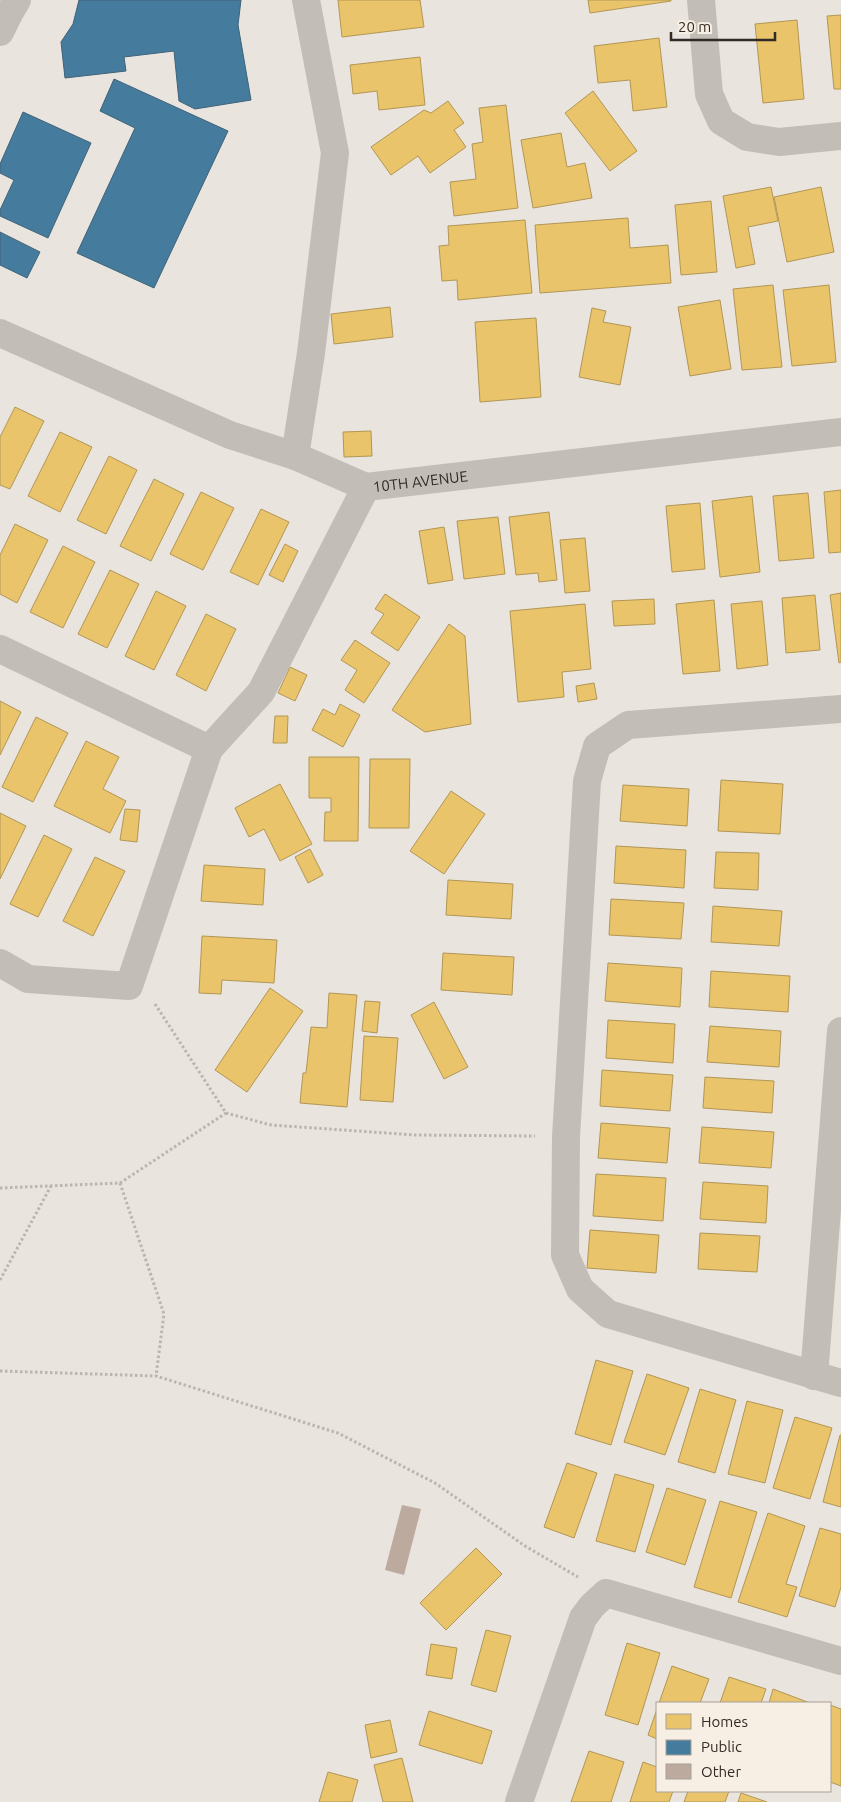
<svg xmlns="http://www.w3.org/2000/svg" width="841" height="1802" font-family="Ubuntu,sans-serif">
  <rect width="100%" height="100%" fill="#e9e4dd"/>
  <g fill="#e9c46a" stroke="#b29655">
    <path d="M338 0H420L424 27 342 37Z"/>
    <path d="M588 0H671V1L590 13Z"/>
    <path d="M841 15V89H834L827 16Z"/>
    <path d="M797 20 804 99 763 103 755 24Z"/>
    <path d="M659 38 667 107 633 111 630 80 598 83 594 46Z"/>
    <path d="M420 57 425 105 379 110 377 91 353 94 350 65Z"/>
    <path d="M593 91 637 151 610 171 565 113Z"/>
    <path d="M448 101 464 123 454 130 466 147 430 173 418 156 391 175 371 147 424 110 431 113Z"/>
    <path d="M506 105 518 208 454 216 450 182 476 179 472 144 483 142 479 108Z"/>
    <path d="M561 133 567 167 585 163 592 198 533 208 521 140Z"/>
    <path d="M771 187 778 221 748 227 755 264 736 268 723 196Z"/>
    <path d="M821 187 834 252 787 262 774 197Z"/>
    <path d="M711 201 717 272 681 275 675 205Z"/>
    <path d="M628 218 630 248 668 245 671 283 540 293 535 225Z"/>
    <path d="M525 220 532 293 458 300 457 280 442 281 439 246 449 245 448 226Z"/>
    <path d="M773 285 782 367 742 370 733 289Z"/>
    <path d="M829 285 836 362 792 366 783 290Z"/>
    <path d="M720 300 731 369 690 376 678 307Z"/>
    <path d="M390 307 393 337 334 344 331 314Z"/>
    <path d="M592 308 606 311 603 322 631 327 620 385 579 377Z"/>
    <path d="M536 318 541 397 480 402 475 322Z"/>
    <path d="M15 407 44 421 10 489 0 485V437Z"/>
    <path d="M371 431 372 456 344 457 343 432Z"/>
    <path d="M60 432 92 447 60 512 28 496Z"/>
    <path d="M109 456 137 470 106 534 77 520Z"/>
    <path d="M154 479 184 494 151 561 120 546Z"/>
    <path d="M841 490V552L829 553 824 492Z"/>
    <path d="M201 492 234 508 203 570 170 554Z"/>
    <path d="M808 493 814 558 779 561 773 496Z"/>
    <path d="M752 496 760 572 720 577 712 501Z"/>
    <path d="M700 503 705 569 672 572 666 506Z"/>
    <path d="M261 509 289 522 258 585 230 572Z"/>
    <path d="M549 512 557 580 539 582 538 573 516 575 509 517Z"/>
    <path d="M498 517 505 574 464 579 457 521Z"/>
    <path d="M15 524 48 540 17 603 0 594V555Z"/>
    <path d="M444 527 453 580 428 584 419 531Z"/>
    <path d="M585 538 590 591 565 593 560 540Z"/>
    <path d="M285 544 298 551 283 582 269 575Z"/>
    <path d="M63 546 95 562 63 628 30 612Z"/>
    <path d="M110 570 139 584 107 648 78 634Z"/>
    <path d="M156 591 186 606 154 670 125 656Z"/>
    <path d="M841 593V662L839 663 830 595Z"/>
    <path d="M385 594 420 617 398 651 371 633 384 614 375 609Z"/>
    <path d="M815 595 820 650 786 653 782 598Z"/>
    <path d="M654 599 655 624 614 626 612 601Z"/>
    <path d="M714 600 720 671 683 674 676 604Z"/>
    <path d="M762 601 768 665 737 669 731 604Z"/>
    <path d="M585 604 591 669 562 672 564 697 518 702 510 611Z"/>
    <path d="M206 614 236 629 206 691 176 675Z"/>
    <path d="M449 624 465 636 471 724 425 732 392 710Z"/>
    <path d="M355 640 390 663 364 703 345 690 357 670 341 660Z"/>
    <path d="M290 667 307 675 295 701 278 693Z"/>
    <path d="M594 683 597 699 578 702 576 686Z"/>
    <path d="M0 701 21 712 0 755Z"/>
    <path d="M340 704 360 715 343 747 312 730 323 709 335 715Z"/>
    <path d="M275 716H288L287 743H273Z"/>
    <path d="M36 717 68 733 33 802 2 787Z"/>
    <path d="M86 741 119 757 103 789 126 801 110 833 54 806Z"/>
    <path d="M309 757H359L358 841H324L325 812H331V798H309Z"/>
    <path d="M370 759H410L409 828H369Z"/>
    <path d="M721 780 783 784 780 834 718 831Z"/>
    <path d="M280 784 312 844 280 861 264 829 249 837 235 808Z"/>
    <path d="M623 785 689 789 687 826 620 821Z"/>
    <path d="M451 791 485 814 444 874 410 851Z"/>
    <path d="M125 809 140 810 137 842 120 840Z"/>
    <path d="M0 813 26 826 0 879Z"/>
    <path d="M44 835 72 849 38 917 10 904Z"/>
    <path d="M616 846 686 850 684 888 614 883Z"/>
    <path d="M310 849 323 875 308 883 295 857Z"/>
    <path d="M716 852 759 853 758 890 714 888Z"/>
    <path d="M95 857 125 871 93 936 63 921Z"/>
    <path d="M204 865 265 869 263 905 201 901Z"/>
    <path d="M448 880 513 884 511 919 446 915Z"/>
    <path d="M611 899 684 903 681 939 609 935Z"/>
    <path d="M713 906 782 911 779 946 711 942Z"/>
    <path d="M202 936 277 940 274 983 222 980 221 994 199 993Z"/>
    <path d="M443 953 514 957 512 995 441 990Z"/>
    <path d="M608 963 682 968 680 1007 605 1001Z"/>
    <path d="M711 971 790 976 788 1012 709 1007Z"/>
    <path d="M270 988 303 1011 247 1092 215 1070Z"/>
    <path d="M329 993 357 995 347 1107 300 1103 303 1073H306L311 1027 327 1028Z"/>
    <path d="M365 1001 380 1002 377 1033 362 1031Z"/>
    <path d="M434 1002 468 1067 444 1079 411 1015Z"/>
    <path d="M608 1020 675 1024 673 1063 606 1058Z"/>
    <path d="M710 1026 781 1031 779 1067 707 1062Z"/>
    <path d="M364 1036 398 1038 393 1102 360 1100Z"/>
    <path d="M602 1070 673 1075 670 1111 600 1106Z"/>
    <path d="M705 1077 774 1081 772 1113 703 1108Z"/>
    <path d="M601 1123 670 1128 667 1163 598 1158Z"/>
    <path d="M702 1127 774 1132 771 1168 699 1163Z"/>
    <path d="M596 1174 666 1178 663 1221 593 1216Z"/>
    <path d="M703 1182 768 1186 766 1223 700 1219Z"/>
    <path d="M590 1230 659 1235 656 1273 587 1268Z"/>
    <path d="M700 1233 760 1236 757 1272 698 1269Z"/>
    <path d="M596 1360 633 1371 611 1445 575 1434Z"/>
    <path d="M647 1374 689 1388 665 1455 624 1442Z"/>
    <path d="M700 1389 736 1400 715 1473 678 1462Z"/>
    <path d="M747 1401 783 1410 765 1483 728 1474Z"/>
    <path d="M795 1417 832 1428 810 1499 773 1488Z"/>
    <path d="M840 1435H841V1507L823 1502Z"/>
    <path d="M567 1463 597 1473 574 1538 544 1527Z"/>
    <path d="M615 1474 654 1485 635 1552 596 1541Z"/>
    <path d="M667 1488 706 1500 685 1565 646 1552Z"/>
    <path d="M720 1501 757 1512 731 1598 694 1587Z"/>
    <path d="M768 1513 805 1526 786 1584 797 1587 787 1617 738 1602Z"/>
    <path d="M820 1528 841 1534V1587L835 1607 799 1596Z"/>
    <path d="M476 1548 502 1574 446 1630 420 1603Z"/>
    <path d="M486 1630 511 1636 496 1692 471 1685Z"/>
    <path d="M627 1643 660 1653 638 1725 605 1715Z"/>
    <path d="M431 1644 457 1648 452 1679 426 1675Z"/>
    <path d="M672 1666 709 1679 700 1703H659Z"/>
    <path d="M729 1677 766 1689 761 1703H720Z"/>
    <path d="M773 1689 810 1703H769Z"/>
    <path d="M830 1705 841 1709V1786L830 1782Z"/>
    <path d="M657 1709V1739L648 1735Z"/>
    <path d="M429 1711 492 1731 482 1764 419 1745Z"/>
    <path d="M390 1720 397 1752 371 1758 365 1725Z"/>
    <path d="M589 1751 624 1762 611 1802H571Z"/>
    <path d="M402 1758 413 1802H383L374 1765Z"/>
    <path d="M643 1762 657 1767V1791H673L669 1802H630Z"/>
    <path d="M328 1772 358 1780 352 1802H319Z"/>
    <path d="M688 1791H729L725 1802H684Z"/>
    <path d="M741 1793 767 1802H738Z"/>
  </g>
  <g fill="#457b9d" stroke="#3f6379">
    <path d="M79 0H241L238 25 251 100 195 109 179 101 174 51 124 57 126 71 65 78 61 42 73 24Z"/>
    <path d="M114 79 228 131 154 288 77 253 135 128 100 111Z"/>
    <path d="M23 112 91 143 48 238 0 216V210L14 180 0 173V164Z"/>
    <path d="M0 232 40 252 27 278 0 265Z"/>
  </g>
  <path fill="#bcaa9f" d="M402 1505 421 1509 404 1575 385 1570Z"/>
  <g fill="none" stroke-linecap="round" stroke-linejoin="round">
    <g stroke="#bbb5af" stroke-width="3" stroke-dasharray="2.5 2.5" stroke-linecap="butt">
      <path d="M155 1004 226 1113 271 1125 415 1135 535 1136"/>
      <path d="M120 1183 164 1314 156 1376"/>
      <path d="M0 1188 120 1183 226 1113"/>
      <path d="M0 1280 51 1186"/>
      <path d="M0 1371 156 1376 338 1433 435 1483 525 1546 578 1577"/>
    </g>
    <g stroke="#c2bdb7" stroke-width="28">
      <path d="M701 0 709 94 721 121 747 137 779 142 841 136"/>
      <path d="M0 32 10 12 17 0"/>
      <path id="s1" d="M0 333 230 435 295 456 366 487 841 432"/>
      <path d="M295 456 311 353 335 153 306 0"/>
      <path d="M0 649 209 749 129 986 28 979 0 963"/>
      <path d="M841 709 628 725 597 746 587 781 566 1137 565 1255 580 1289 608 1314 841 1383"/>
      <path d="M209 749 261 692 366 487"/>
      <path d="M814 1376 841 1031"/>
      <path d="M519 1802 583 1618 592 1606 606 1593 841 1661"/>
    </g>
  </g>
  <g text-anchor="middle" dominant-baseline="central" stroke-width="5" stroke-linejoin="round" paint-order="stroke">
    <g font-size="15" fill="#322a25" stroke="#f7efe3">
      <text stroke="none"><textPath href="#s1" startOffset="452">10TH AVENUE</textPath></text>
    </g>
  </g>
  <rect x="656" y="1702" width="175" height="90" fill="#f7efe3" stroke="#a8a097"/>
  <rect x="666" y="1714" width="25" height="15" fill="#e9c46a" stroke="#a8a097"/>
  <text x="701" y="1727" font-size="15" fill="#322a25">Homes</text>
  <rect x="666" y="1740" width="25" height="15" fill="#457b9d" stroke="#a8a097"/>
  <text x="701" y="1752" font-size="15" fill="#322a25">Public</text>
  <rect x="666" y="1764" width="25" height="15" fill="#bcaa9f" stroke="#a8a097"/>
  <text x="701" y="1777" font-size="15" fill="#322a25">Other</text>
  <path d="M671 32v8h104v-8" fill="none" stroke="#322a25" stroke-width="2.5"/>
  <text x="678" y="32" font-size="15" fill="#322a25" stroke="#f7efe3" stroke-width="4" paint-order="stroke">20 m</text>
</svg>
